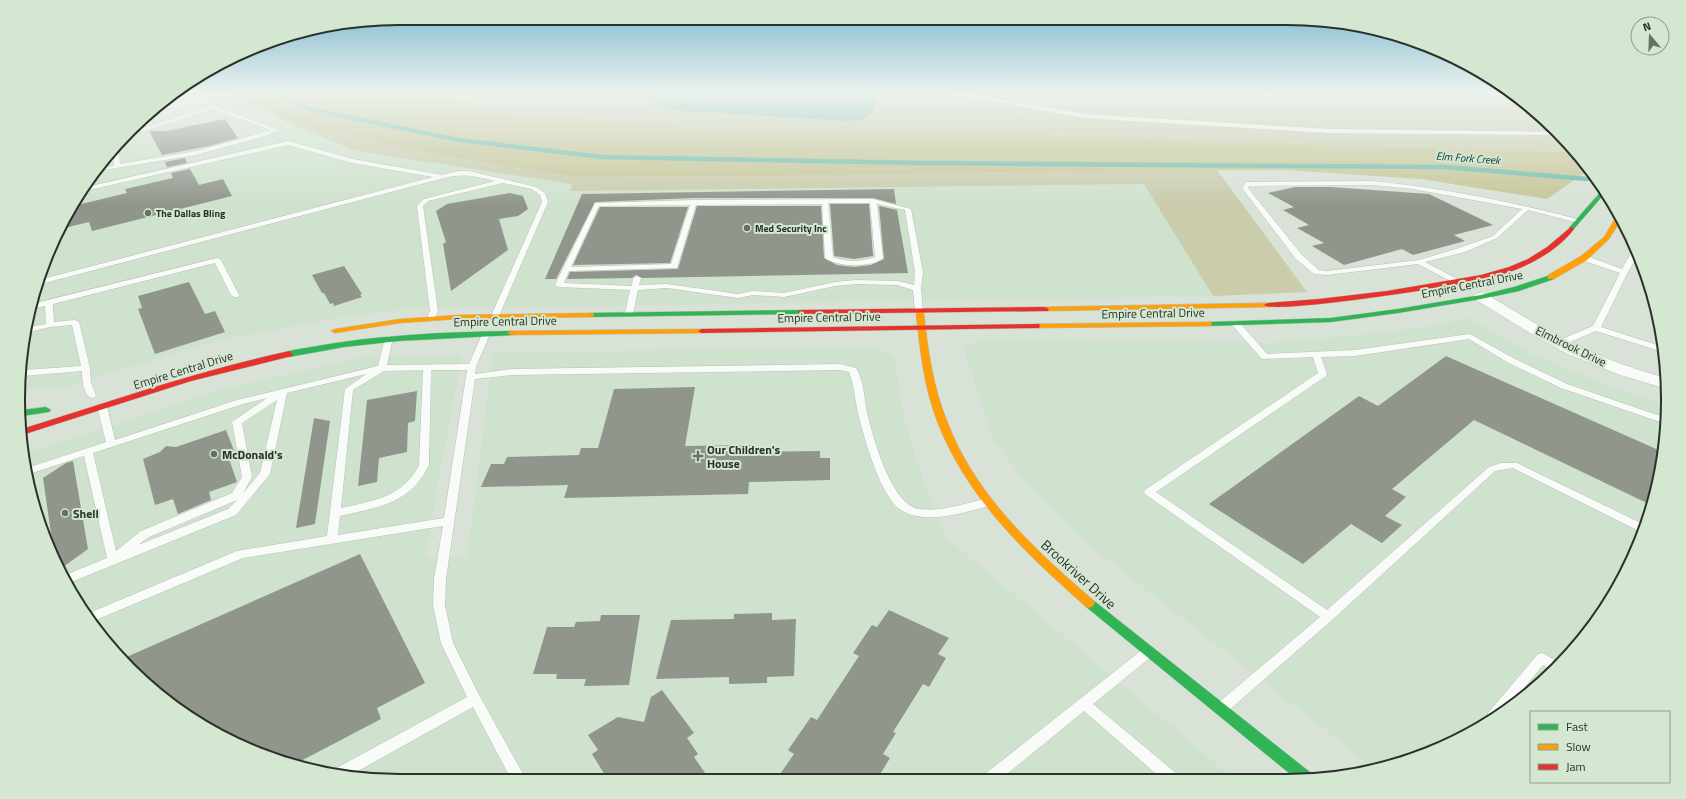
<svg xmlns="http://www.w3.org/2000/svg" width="1686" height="799" font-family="'Titillium Web',sans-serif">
  <rect width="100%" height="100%" fill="#d8e2d6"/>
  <g fill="#cfe2cd">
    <path d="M175 93H229L289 123 355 151 573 184 570 191 1145 184 1213 296 408 309 342 317 215 341 59 389 23 390 25 325 47 253 82 188 167 97Z"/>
    <path d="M1469 318 1529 353 1608 386 1667 405 1661 474 1639 546 1589 632 1519 702 1433 752 1374 768 1078 536 1022 478 992 436 964 350 981 338 1270 343 1374 334 1439 325Z"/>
    <path d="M876 347 894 356 904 419 927 492 948 539 1233 778 399 781 325 774 253 752 187 717 130 669 57 568 23 454 216 391 363 357 462 355 434 505 426 558 467 557 493 353Z"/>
  </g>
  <g fill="#caccac">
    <path d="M424 93H1511L1556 130 1573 150 1557 152 1005 134 757 133 513 114Z"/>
    <path d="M289 123 425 153 576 177 779 176 1081 171 1217 170 1307 292 1213 296 1144 184 570 191 572 184 355 151Z"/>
  </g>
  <path fill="#c6c697" d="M229 93H424L513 114 757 133 1005 134 1557 152 1573 150 1589 170 1547 199 1421 179 1285 170 1081 171 779 176 576 177 425 153 289 123Z"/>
  <path fill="#70bcad" d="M657 93H876L873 112 864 119 847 121 670 110 656 105 653 97Z"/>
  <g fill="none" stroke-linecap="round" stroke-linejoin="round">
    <path stroke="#70bcad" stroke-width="4.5" d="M277 93 309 109 459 140 602 157 924 163 1446 167 1587 179"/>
  </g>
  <g fill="#90968c">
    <path d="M225 119 238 138 209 146 162 155 149 131H166Z"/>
    <path d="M185 158 187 163 167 167 165 162Z"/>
    <path d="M190 169 199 185 223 179 232 196 92 231 89 222 60 229 73 206 127 193 125 189 173 178 171 173Z"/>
    <path d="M1295 187H1331L1429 194 1493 225 1454 235 1465 241 1413 255 1402 249 1344 265 1312 246 1324 243 1297 228 1309 225 1283 210 1294 207 1268 193Z"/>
    <path d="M894 189 896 204 873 198H694L595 202 556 279H545L582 194Z"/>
    <path d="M510 193 523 196 528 209 518 216 499 219 508 250 451 291 443 244 446 242 436 211 447 204Z"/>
    <path d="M830 204H869L873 256 854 259 834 256Z"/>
    <path d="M697 206H821L824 258 837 265 854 267 871 265 884 259 879 206 897 210 908 273 642 278 636 275 632 278 567 279 570 272 678 269Z"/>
    <path d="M600 207H688L670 263 573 265Z"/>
    <path d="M344 266 362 294 360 295 362 297 334 306 333 303 330 304 324 293H322L312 275Z"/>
    <path d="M189 282 205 314 215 311 225 332 155 354 138 309 142 308 138 296Z"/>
    <path d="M1446 356 1663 452 1661 474 1651 505 1474 420 1392 489 1406 497 1385 516 1402 525 1382 543 1351 524 1303 564 1209 504 1359 396 1378 406Z"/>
    <path d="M695 387 685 446 753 445 752 452 820 451V458H830V480L749 482 748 494 564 498 568 485 481 487 491 464H504L507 457 579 455 581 448H598L614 389Z"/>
    <path d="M417 391 415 421 408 423 407 452 379 458 377 482 358 486 367 400Z"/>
    <path d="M314 418 330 421 315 524 296 528Z"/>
    <path d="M226 430 235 453 228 456 237 482 209 492 211 500 178 514 173 499 155 505 143 459 160 452 166 446 176 447Z"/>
    <path d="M73 461 88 549 59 570 55 561 43 478 66 463Z"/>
    <path d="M360 554 425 683 377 708 381 719 295 764 253 752 187 717 130 669 122 659Z"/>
    <path d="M889 610 949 638 938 654 946 658 929 687 923 684 893 732 896 733 883 754 890 758 877 779 776 780 794 754 788 750 811 717 817 720 859 656 853 653 872 625 877 627Z"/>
    <path d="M772 613V620L796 619 794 676 767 677V683L729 684V677L656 679 671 620 734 619V614Z"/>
    <path d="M601 615H640L629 685 584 686 586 679H556L557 674H533L547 627H574L576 622 600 621Z"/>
    <path d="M662 690 694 733 687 738 698 754 694 757 710 780H608L592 754 598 750 588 735 618 717 644 722 651 697Z"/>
  </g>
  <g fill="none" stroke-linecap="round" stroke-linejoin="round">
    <defs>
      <g id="lane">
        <path d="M175 93H185L169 96Z"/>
        <path d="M192 93H198L215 106 279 130 265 136 196 155 97 171 101 168 114 166 113 155 117 150 119 152 120 164 196 151 271 130 213 109 144 131H140V129L209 107 203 102 154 111 157 108 200 99Z"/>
        <path d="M951 93H961L1079 113 1098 115 1329 129 1558 132 1561 135 1329 133 1098 119 1079 117Z"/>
        <path d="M288 141 353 159 442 175 458 171H469L536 187 545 193 548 202 498 318H495L491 316 542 202 540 195 532 189 503 183 428 201 423 206 438 311 434 321H428L427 319 430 311 417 206 424 199 495 181C475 176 464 173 444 178L37 285 39 280 433 177 352 163 288 145 80 192 82 188Z"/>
        <path d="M1372 181C1443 188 1513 202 1581 220L1582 221 1579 223 1528 210 1497 238 1465 252 1425 262 1461 281 1462 283 1458 285 1418 264 1327 275 1314 274 1296 259 1242 188 1245 183 1247 182ZM1372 185 1413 189 1522 209 1493 236 1459 248 1419 260 1327 271 1319 270 1302 255 1248 188 1249 186Z"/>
        <path d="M873 199 911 209 923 272 921 289 923 310 922 312H916L915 310 913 290 897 285 856 284 835 286 784 297 753 295 738 298 667 288 638 290 633 314 629 316 625 314 630 290 559 287 555 285 595 203 694 200ZM828 203H870L875 257C861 262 846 262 833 257ZM822 204 825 258C836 267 872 268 883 258L877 204 905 210 915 272 914 285 898 281 856 280 835 282 784 293 753 291 738 294 667 284 639 285 641 278 637 276 633 278 632 286 564 283 569 271 677 268 696 205ZM690 205 671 264 571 267 599 206Z"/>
        <path d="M1634 248H1636L1639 253 1628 272 1601 327 1663 347V352L1596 331 1563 345H1557L1556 343 1557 341 1593 326 1620 273 1581 260V256H1587L1622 269Z"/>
        <path d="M217 258 221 260 239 295 238 297H235L231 295 215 263 53 304 54 322 75 320 79 322 90 368 91 383 96 395 95 397 92 398C83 395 82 379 82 371L24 376V370L81 366 72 325 50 327 25 333V328L46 324 45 306 31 309 32 304Z"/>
        <path d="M1233 322H1239L1267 354 1355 350 1470 334 1513 358 1567 384 1666 418V424L1561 388 1507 362 1469 339 1355 356 1321 357 1327 374 1326 376 1156 492 1327 610 1489 467 1501 463H1517L1645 525 1643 533 1513 468 1495 471 1332 620 1228 711 1223 713 1218 711 1217 707 1218 703 1320 617 1145 494 1144 492 1145 490 1318 373 1313 357 1262 359 1233 326 1232 324Z"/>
        <path d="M483 332H486L490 334 476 367 475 374 512 369 840 364 856 368C864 381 864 398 867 413 873 436 891 505 919 509 942 512 966 503 988 498L992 499 993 502 992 505C969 511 940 521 917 516 910 515 903 512 898 508 879 491 864 438 858 413 855 399 854 385 849 372L840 370 512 375 475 379 446 579 445 605 453 643 479 695 527 781H512L473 707 349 776 331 774 333 770 467 697 441 643 433 605 434 579 443 526 243 558 96 620 95 621 89 613 237 551 327 536 345 389 366 374 287 393 270 474 236 515 69 583 63 576 107 558 84 456 29 474 27 468 106 442 97 407 99 405H105L107 407 115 440 237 400 378 366 385 338 389 336 393 338 387 365 469 364ZM423 370 419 465C403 497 373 501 341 508L353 390 384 371ZM431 370H467L444 518 338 535 340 516C379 507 410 504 429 465ZM267 398 232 422 242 477 232 493 141 531 116 551 93 453 243 404ZM277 400 260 473 243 493 252 477 242 423ZM237 500 228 509 138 545 149 537Z"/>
        <path d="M1147 648 1151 649 1153 653 1151 657 1093 704 1176 773 1178 778H1161L1084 711 1001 779H983L985 774 1143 649Z"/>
        <path d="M1542 653 1559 662 1551 670 1543 665 1508 708 1488 720 1487 717 1488 713 1538 654Z"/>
      </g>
      <path id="street" d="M1481 292 1486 294C1510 308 1533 323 1558 336 1592 354 1629 368 1666 378L1667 389 1620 375 1568 354 1535 336 1476 300 1473 297 1476 294Z"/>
      <g id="fast">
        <path d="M1604 188 1606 192 1573 230H1569V228Z"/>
        <path d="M1551 275 1555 277 1554 279 1519 291 1481 299 1398 313 1331 322 1208 326 1204 324 1208 322 1331 318 1398 309 1481 295 1514 287Z"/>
        <path d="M801 310H804L805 312 804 314 590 317 586 315 590 313Z"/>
        <path d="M511 331H514L515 333 514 335 399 341 344 347 289 357 285 354C290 349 303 349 311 347 377 335 444 332 511 331Z"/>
        <path d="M46 407 51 410 49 412 22 416 23 410Z"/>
        <path d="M1089 598 1093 600 1311 773 1313 778H1295L1085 606 1083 603 1085 600Z"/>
      </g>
      <g id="slow">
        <path d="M1618 215 1621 220 1609 239 1587 260 1554 279H1548V275L1581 256 1604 237 1616 217Z"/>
        <path d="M1268 303 1272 305 1271 307 1045 311 1041 309 1045 307Z"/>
        <path d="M917 312H923L924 314C928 350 933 387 947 421 975 495 1034 549 1093 600L1095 603 1093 606 1089 608 1085 606C1025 553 966 497 937 421 924 387 920 350 916 314Z"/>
        <path d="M590 313H593L594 315 593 317 458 319 400 323 335 333 331 331 335 329 400 319 458 315Z"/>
        <path d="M1208 322H1211L1212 324 1211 326 1036 328 1032 326 1036 324Z"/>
        <path d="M702 329H705L706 331 705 333 511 335 507 333 511 331Z"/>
      </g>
      <g id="jam">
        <path d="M1571 227 1574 229C1560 248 1537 261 1515 270 1499 276 1482 280 1465 283 1441 288 1275 314 1264 305L1268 303 1319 299 1387 291 1481 275 1509 267 1528 259 1547 247Z"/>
        <path d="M1045 307 1049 309 1048 311 801 314 797 312 801 310Z"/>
        <path d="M1036 324H1039L1040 326 1039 328 702 333 698 331 702 329Z"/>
        <path d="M289 351 293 354 292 356 191 381 22 435V429C111 401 198 371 289 351Z"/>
      </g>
    </defs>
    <use href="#lane" stroke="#b9c0b7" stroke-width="1"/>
    <use href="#street" stroke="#b9c0b7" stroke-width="1"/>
    <use href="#fast" stroke="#b9c0b7" stroke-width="1"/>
    <use href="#slow" stroke="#b9c0b7" stroke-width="1"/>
    <use href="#jam" stroke="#b9c0b7" stroke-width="1"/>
    <use href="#lane" fill="#f9fbf9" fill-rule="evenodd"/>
    <use href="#street" fill="#f9fbf9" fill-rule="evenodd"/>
    <use href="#fast" fill="#30b455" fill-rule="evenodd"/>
    <use href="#slow" fill="#ff9f0a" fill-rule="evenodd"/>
    <use href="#jam" fill="#e5322d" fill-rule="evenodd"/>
  </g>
  <linearGradient id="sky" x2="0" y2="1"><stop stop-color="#78b7d0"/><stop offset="0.45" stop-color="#edf2ed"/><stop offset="1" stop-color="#edf2ed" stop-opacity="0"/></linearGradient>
  <rect width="1686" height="205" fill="url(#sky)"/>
  <g fill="#677066" stroke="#d4e7d1" stroke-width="1.5">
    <circle cx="148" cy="213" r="4"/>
    <circle cx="747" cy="228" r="4"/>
    <circle cx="214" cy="454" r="4"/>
    <path d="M696 450h4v4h4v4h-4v4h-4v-4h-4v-4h4z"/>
    <circle cx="65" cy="513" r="4"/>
  </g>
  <g text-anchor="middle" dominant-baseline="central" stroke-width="4" stroke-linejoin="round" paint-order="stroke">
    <g font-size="10" font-weight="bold" fill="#2a3229" stroke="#d4e7d1" text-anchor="start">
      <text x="156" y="213">The Dallas Bling</text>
      <text x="755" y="228">Med Security Inc</text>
    </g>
    <g font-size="11" font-style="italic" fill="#083933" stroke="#d4e7d1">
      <text transform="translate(1468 158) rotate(4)">Elm Fork Creek</text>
    </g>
    <g font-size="12" fill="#2a3229" stroke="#d4e7d1">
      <text transform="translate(1472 284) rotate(-11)">Empire Central Drive</text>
      <text transform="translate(1153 313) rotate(-1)">Empire Central Drive</text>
      <text transform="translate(829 317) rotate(-1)">Empire Central Drive</text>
      <text transform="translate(505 321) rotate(-1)">Empire Central Drive</text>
      <text transform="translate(1571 346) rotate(26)">Elmbrook Drive</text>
      <text transform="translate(183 370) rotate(-17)">Empire Central Drive</text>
    </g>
    <g font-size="12" font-weight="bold" fill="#2a3229" stroke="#d4e7d1" text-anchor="start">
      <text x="707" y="449">Our Children's<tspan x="707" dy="14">House</tspan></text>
      <text x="222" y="454">McDonald's</text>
      <text x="73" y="513">Shell</text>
    </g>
    <g font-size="14" fill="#2a3229" stroke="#d4e7d1">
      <text transform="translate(1079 574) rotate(42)">Brookriver Drive</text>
    </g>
  </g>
  <path d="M0 0H1686V799H0ZM399 25H1287A374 374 0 0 1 1661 399V400A374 374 0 0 1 1287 774H399A374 374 0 0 1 25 400V399A374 374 0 0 1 399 25Z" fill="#d4e7d1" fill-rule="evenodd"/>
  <path fill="none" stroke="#2a3229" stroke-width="2" d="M399 25H1287A374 374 0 0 1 1661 399V400A374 374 0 0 1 1287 774H399A374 374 0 0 1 25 400V399A374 374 0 0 1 399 25Z"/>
  <rect x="1530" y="711" width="140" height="72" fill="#d4e7d1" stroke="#909f8e"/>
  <rect x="1538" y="724" width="20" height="6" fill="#30b455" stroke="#909f8e"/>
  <text x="1566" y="731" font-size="12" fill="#2a3229">Fast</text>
  <rect x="1538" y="744" width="20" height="6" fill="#ff9f0a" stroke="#909f8e"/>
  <text x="1566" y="751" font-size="12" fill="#2a3229">Slow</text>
  <rect x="1538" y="764" width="20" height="6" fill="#e5322d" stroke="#909f8e"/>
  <text x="1566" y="771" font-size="12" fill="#2a3229">Jam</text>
  <g transform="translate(1650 36) rotate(341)"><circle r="19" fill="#d4e7d1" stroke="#909f8e"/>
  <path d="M0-3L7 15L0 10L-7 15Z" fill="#677066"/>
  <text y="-6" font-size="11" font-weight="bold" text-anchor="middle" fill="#2a3229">N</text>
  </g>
</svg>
